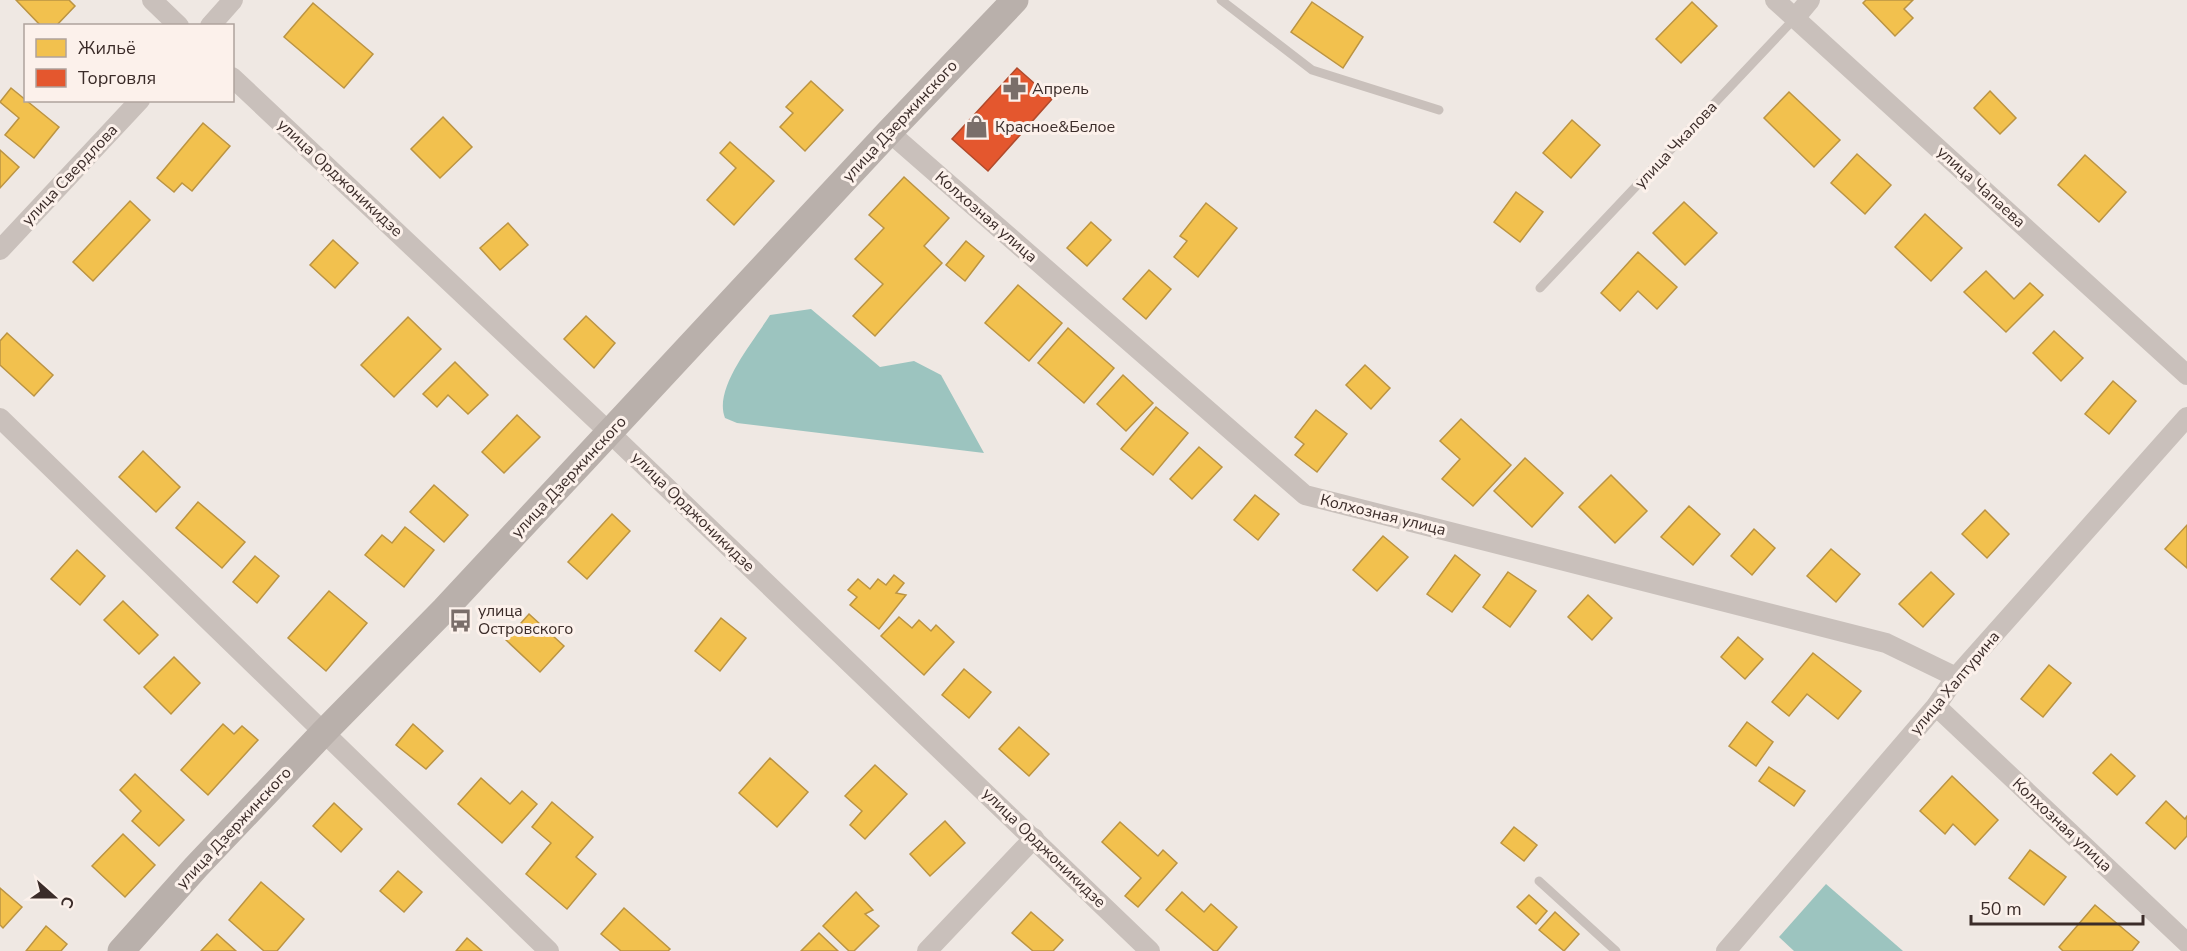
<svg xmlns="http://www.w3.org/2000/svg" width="2187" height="951" font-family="'Nunito Sans',sans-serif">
  <rect width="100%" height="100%" fill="#efe8e3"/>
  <g fill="#9cc4bf">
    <path d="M811 309 880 367 914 361 941 375 984 453 737 423 725 418C713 388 754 341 770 315Z"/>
    <path d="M1826 884 1903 951H1794L1779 937Z"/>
  </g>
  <g fill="#f2c14e" stroke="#bb9443" stroke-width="1.5">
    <path d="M16 0H69L75 6 56 26H41Z"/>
    <path d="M1866 0H1913L1904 9 1913 18 1895 36 1863 3Z"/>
    <path d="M1312 2 1363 37 1343 68 1291 32Z"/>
    <path d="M1692 2 1717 26 1681 63 1656 39Z"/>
    <path d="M313 3 373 54 344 88 284 37Z"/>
    <path d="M811 81 843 110 805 151 780 127 793 113 786 107Z"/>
    <path d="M11 88 59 127 34 158 5 135 19 118 0 102Z"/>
    <path d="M1990 91 2016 118 2000 134 1974 108Z"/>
    <path d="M1789 92 1840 140 1814 167 1764 118Z"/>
    <path d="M443 117 472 147 440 178 411 149Z"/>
    <path d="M1572 120 1600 145 1571 178 1543 153Z"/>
    <path d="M203 123 230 146 192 191 182 183 174 192 157 178Z"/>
    <path d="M730 142 774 181 734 225 707 200 736 168 720 153Z"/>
    <path d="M0 150 19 167 0 188Z"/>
    <path d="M1857 154 1891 185 1865 214 1831 183Z"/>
    <path d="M2085 155 2126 192 2099 222 2058 185Z"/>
    <path d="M904 177 949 218 924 246 942 263 875 336 853 316 883 284 855 259 884 228 869 215Z"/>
    <path d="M1516 192 1543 212 1520 242 1494 222Z"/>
    <path d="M130 201 150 220 93 281 73 262Z"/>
    <path d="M1684 202 1717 233 1685 265 1653 233Z"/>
    <path d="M1206 203 1237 228 1198 277 1174 257 1187 241 1180 236Z"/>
    <path d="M1925 214 1962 248 1931 281 1895 247Z"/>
    <path d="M1091 222 1111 240 1087 266 1067 248Z"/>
    <path d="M508 223 528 245 500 270 480 248Z"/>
    <path d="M333 240 358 263 335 288 310 265Z"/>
    <path d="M966 241 984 256 965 281 946 265Z"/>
    <path d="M1638 252 1677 287 1657 309 1638 291 1620 311 1601 293Z"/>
    <path d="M1149 270 1171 289 1146 319 1123 299Z"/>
    <path d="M1986 271 2014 299 2030 283 2043 295 2006 332 1964 292Z"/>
    <path d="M1018 285 1062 323 1029 361 985 323Z"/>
    <path d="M586 316 615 343 594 368 564 339Z"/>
    <path d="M408 317 441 349 394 397 361 365Z"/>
    <path d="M1068 328 1114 368 1084 403 1038 363Z"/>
    <path d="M2054 331 2083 358 2061 381 2033 353Z"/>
    <path d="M7 333 53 375 34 396 0 365V341Z"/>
    <path d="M455 362 488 395 468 414 448 395 437 407 423 394Z"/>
    <path d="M1365 365 1390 388 1371 409 1346 385Z"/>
    <path d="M1123 375 1153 403 1126 431 1097 404Z"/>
    <path d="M2113 381 2136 401 2109 434 2085 414Z"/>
    <path d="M1156 407 1188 433 1153 475 1121 449Z"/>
    <path d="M1316 410 1347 434 1317 472 1295 455 1304 444 1295 437Z"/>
    <path d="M517 415 540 437 504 473 482 452Z"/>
    <path d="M1461 419 1511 465 1473 506 1442 479 1460 459 1440 441Z"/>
    <path d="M1199 447 1222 467 1192 499 1170 479Z"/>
    <path d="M143 451 180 487 156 512 119 477Z"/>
    <path d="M1525 458 1563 493 1532 527 1494 491Z"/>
    <path d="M1611 475 1647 511 1615 543 1579 507Z"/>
    <path d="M434 485 468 515 444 542 410 512Z"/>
    <path d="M1255 495 1279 514 1258 540 1234 520Z"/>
    <path d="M198 502 245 542 222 568 176 528Z"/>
    <path d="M1689 506 1720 534 1693 565 1661 537Z"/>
    <path d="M1985 510 2009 534 1987 558 1962 534Z"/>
    <path d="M612 514 630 531 587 579 568 562Z"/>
    <path d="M2187 525V568L2165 549Z"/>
    <path d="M405 527 434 550 404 587 365 555 382 535 392 543Z"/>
    <path d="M1754 529 1775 548 1752 575 1731 556Z"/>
    <path d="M1383 536 1408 557 1377 591 1353 570Z"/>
    <path d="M1831 549 1860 574 1836 602 1807 576Z"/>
    <path d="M77 550 105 576 80 605 51 579Z"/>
    <path d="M1455 555 1480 575 1452 612 1427 594Z"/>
    <path d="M255 556 279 576 257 603 233 582Z"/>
    <path d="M1508 572 1536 591 1510 627 1483 607Z"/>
    <path d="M1931 572 1954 594 1923 627 1899 604Z"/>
    <path d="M894 575 904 583 896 593 906 595 879 629 850 605 857 597 848 590 858 579 870 589 878 579 886 585Z"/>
    <path d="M329 591 367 623 326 671 288 638Z"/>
    <path d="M1588 595 1612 618 1592 640 1568 617Z"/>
    <path d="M123 601 158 635 139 654 104 620Z"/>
    <path d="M529 614 564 646 540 672 506 640Z"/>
    <path d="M899 617 912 628 919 620 931 631 936 625 954 642 924 675 881 636Z"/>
    <path d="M721 618 746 638 720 671 695 651Z"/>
    <path d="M1738 637 1763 659 1745 679 1721 657Z"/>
    <path d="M1813 653 1861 691 1838 719 1807 694 1789 716 1772 702Z"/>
    <path d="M174 657 200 683 171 714 144 687Z"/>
    <path d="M2049 665 2071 683 2043 717 2021 699Z"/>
    <path d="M964 669 991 692 969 718 942 695Z"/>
    <path d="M1747 722 1773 742 1756 766 1729 746Z"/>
    <path d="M223 724 234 734 242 726 258 740 208 795 181 770Z"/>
    <path d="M413 724 443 751 426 769 396 745Z"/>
    <path d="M1019 727 1049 754 1029 776 999 749Z"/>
    <path d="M2111 754 2135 776 2117 795 2093 773Z"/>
    <path d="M770 758 808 792 777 827 739 793Z"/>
    <path d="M875 765 907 794 865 839 850 825 862 811 845 796Z"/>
    <path d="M1769 767 1805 791 1794 806 1759 781Z"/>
    <path d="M135 774 184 820 159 846 132 821 141 811 120 790Z"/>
    <path d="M1952 776 1998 820 1975 845 1953 824 1945 834 1920 811Z"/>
    <path d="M481 778 510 804 522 791 537 804 502 843 458 804Z"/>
    <path d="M2166 801 2185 819 2187 816V836L2175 849 2146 823Z"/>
    <path d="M552 802 593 837 576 857 596 874 567 909 526 874 551 843 532 827Z"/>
    <path d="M334 803 362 829 341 852 313 826Z"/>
    <path d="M945 821 965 843 930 876 910 854Z"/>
    <path d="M1120 822 1158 856 1163 850 1177 863 1138 907 1125 896 1141 878 1102 842Z"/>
    <path d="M1514 827 1537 845 1524 861 1501 843Z"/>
    <path d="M123 834 155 865 125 897 92 866Z"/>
    <path d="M2030 850 2066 877 2044 905 2009 878Z"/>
    <path d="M398 871 422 892 404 912 380 891Z"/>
    <path d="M261 882 304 919 277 951H264L229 920Z"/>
    <path d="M0 888 22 907 3 928 0 925Z"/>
    <path d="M856 892 873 910 865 914 879 926 854 951H849L823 926Z"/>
    <path d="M1182 892 1204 912 1211 904 1237 927 1217 951H1214L1166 910Z"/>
    <path d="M1529 895 1547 911 1536 924 1517 907Z"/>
    <path d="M2095 905 2139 942 2132 951H2063L2059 947Z"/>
    <path d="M624 908 670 949 668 951H621L601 934Z"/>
    <path d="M1031 912 1063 940 1053 951H1033L1012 933Z"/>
    <path d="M1555 912 1579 934 1564 951 1539 930Z"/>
    <path d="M46 926 67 944 61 951H26Z"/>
    <path d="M819 933 838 951H801Z"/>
    <path d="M217 934 236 951H201Z"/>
    <path d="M467 938 482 951H456Z"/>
  </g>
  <path fill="#e4572e" stroke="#b14a2c" stroke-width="1.5" d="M1017 68 1052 99 988 171 952 139Z"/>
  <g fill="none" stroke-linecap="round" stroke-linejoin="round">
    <g stroke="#c9c0bb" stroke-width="9">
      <path d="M1221 0 1312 70 1439 110"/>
      <path d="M1540 288 1795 18"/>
      <path d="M1539 881 1616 951"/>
    </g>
    <g stroke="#c9c0bb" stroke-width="20">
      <path d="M152 0 179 26"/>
      <path d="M1775 0 2187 375"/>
      <path d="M1795 18 1810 0"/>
      <path d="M210 26 233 0"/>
      <path d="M232 77 610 433 1150 951"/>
      <path d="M889 132 1305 495 1886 643 1956 677"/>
      <path d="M0 250 140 100"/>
      <path d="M0 418 549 951"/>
      <path d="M1936 706 2187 943"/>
      <path d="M927 951 1034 838"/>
      <path d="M1726 951 1936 706 1956 677 2187 417"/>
    </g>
    <path stroke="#b9b0ab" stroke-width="27" d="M121 951 196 867 323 733 444 610 889 132 1015 0"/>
  </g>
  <defs>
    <symbol id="pharmacy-bare" viewBox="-9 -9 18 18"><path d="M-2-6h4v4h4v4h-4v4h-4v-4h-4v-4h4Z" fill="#7a6e6a" stroke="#fcf1eb" stroke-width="2.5" paint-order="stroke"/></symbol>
    <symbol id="shop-bare" viewBox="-9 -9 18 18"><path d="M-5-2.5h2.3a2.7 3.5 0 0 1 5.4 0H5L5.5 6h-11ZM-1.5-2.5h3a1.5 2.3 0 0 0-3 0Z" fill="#7a6e6a" stroke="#fcf1eb" stroke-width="2.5" paint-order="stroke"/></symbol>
    <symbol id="bus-bare" viewBox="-9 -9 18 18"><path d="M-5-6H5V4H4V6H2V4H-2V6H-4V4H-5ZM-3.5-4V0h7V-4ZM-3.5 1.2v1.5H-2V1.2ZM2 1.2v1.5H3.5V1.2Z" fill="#7a6e6a" stroke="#fcf1eb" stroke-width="2.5" paint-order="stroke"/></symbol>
  </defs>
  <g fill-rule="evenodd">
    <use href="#pharmacy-bare" x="998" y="72" width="33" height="33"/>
    <use href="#shop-bare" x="960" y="110" width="33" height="33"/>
    <use href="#bus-bare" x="444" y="604" width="33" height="33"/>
  </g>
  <g text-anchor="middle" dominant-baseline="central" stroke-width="6" stroke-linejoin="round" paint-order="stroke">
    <g font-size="16" fill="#3b2c29" stroke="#fcf1eb" text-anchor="start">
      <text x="1032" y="89">Апрель</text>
      <text x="995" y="127">Красное&amp;Белое</text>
      <text x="478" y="611">улица<tspan x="478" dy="18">Островского</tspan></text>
    </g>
    <g font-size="16" fill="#3b2c29" stroke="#fcf1eb">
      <text transform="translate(900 121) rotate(-47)">улица Дзержинского</text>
      <text transform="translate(1676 145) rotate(-47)">улица Чкалова</text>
      <text transform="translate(70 175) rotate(-47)">улица Свердлова</text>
      <text transform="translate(340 178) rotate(43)">улица Орджоникидзе</text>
      <text transform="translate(1981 187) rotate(42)">улица Чапаева</text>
      <text transform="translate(986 217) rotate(41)">Колхозная улица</text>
      <text transform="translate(569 477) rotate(-47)">улица Дзержинского</text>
      <text transform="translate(693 512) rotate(44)">улица Орджоникидзе</text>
      <text transform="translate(1383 515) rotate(14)">Колхозная улица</text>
      <text transform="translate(1955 683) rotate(-50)">улица Халтурина</text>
      <text transform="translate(2062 825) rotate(43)">Колхозная улица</text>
      <text transform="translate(234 828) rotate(-47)">улица Дзержинского</text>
      <text transform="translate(1044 848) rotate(44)">улица Орджоникидзе</text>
    </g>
  </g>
  <rect x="24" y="24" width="210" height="78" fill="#fcf1eb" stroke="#afa29d" stroke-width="1.5"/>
  <rect x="36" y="39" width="30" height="18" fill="#f2c14e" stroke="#afa29d" stroke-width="1.5"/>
  <text x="78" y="54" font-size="18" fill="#3b2c29">Жильё</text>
  <rect x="36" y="69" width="30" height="18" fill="#e4572e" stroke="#afa29d" stroke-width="1.5"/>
  <text x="78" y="84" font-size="18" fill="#3b2c29">Торговля</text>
  <g transform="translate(54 897) rotate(111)" stroke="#fcf1eb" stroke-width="4.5" paint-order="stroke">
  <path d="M0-4.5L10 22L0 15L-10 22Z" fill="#3b2c29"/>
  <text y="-9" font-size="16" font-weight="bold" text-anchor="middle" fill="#3b2c29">С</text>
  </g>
  <path d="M1971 915v9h172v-9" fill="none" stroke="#3b2c29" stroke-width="3"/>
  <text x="1980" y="915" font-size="18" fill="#3b2c29" stroke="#fcf1eb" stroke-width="4.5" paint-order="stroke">50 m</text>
</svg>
